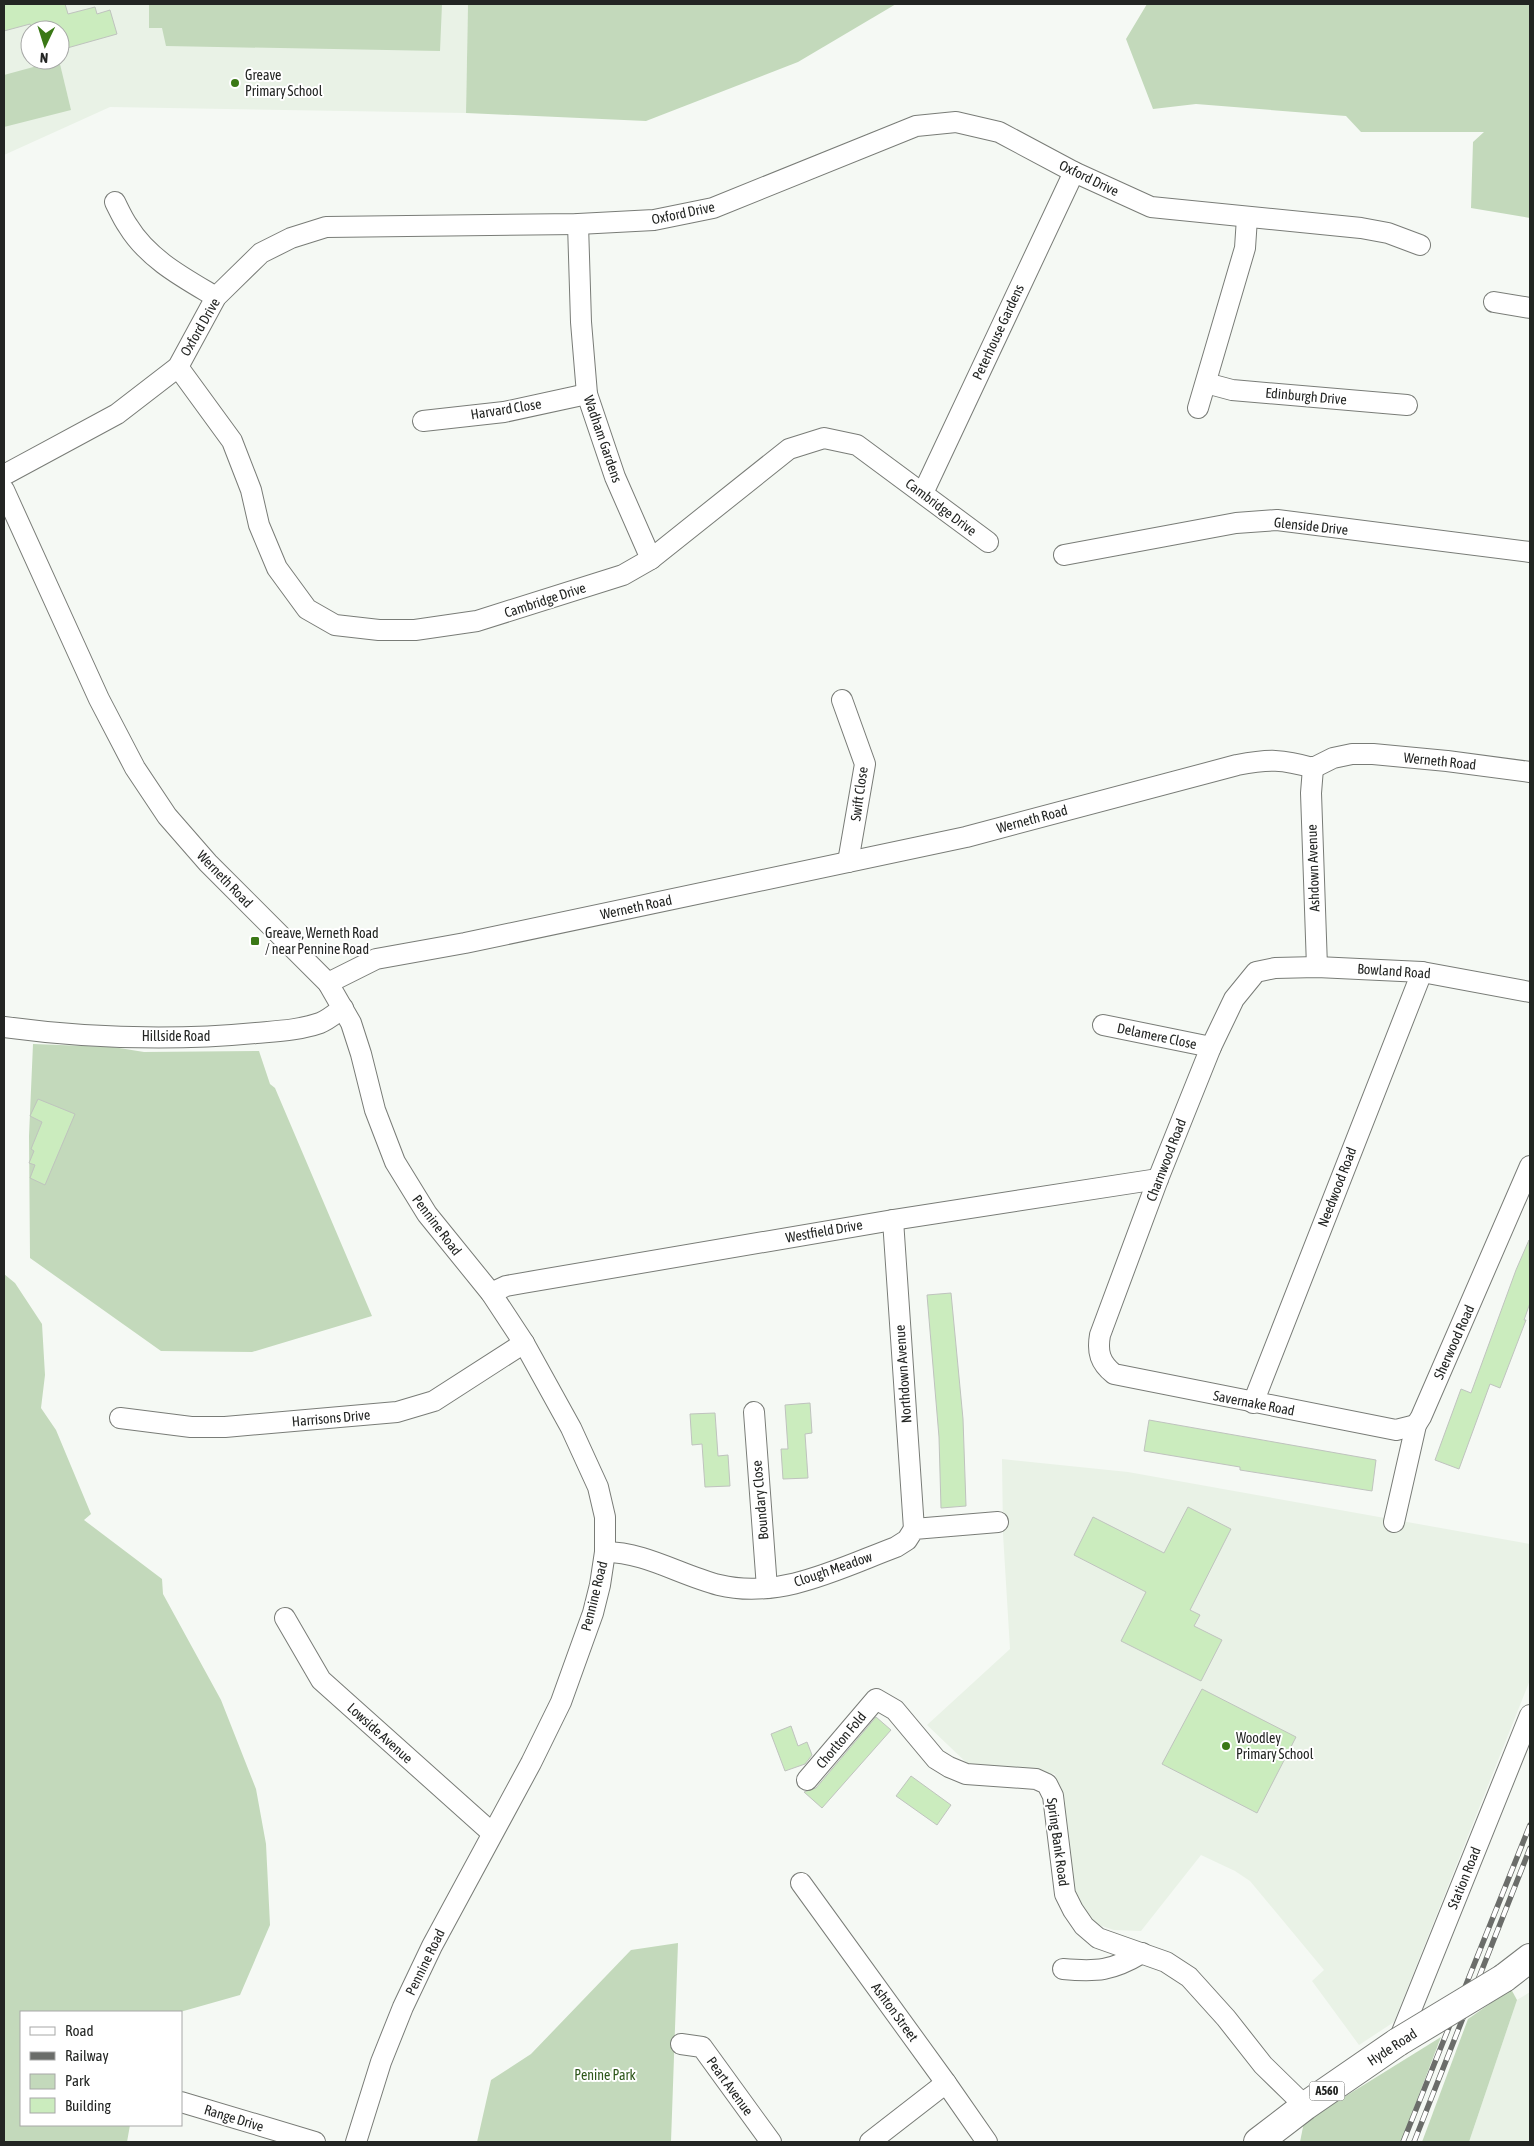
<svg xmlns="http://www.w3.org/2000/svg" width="1534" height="2146" font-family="'Asap Condensed',sans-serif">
  <rect width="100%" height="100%" fill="#f5f9f4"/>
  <g fill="#e9f2e6" fill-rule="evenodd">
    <path d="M4 4H468L466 113 110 107 4 155ZM30 30H60V60H30Z"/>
    <path d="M1002 1459 1128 1472 1530 1544V1680L1394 2022 1359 2045 1312 1981 1324 1970 1250 1881 1235 1871 1201 1855 1141 1931 1114 1930 1087 1921 1071 1894 1055 1774 971 1767 927 1725 1010 1649 1003 1534Z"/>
    <path d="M1530 1992V2142H1469L1517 2000Z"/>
  </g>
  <g fill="#c3d9bb">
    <path d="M149 4H442L440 51 166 46 162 28H149Z"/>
    <path d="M468 4H896L798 62 646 121 466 113Z"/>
    <path d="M1147 4H1530V218L1471 208 1473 142 1484 132H1361L1346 116 1196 104 1153 109 1126 39Z"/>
    <path d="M59 60 71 110 4 127V75Z"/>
    <path d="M33 1044 113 1047 144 1052 259 1051 270 1084 275 1088 372 1316 252 1352 161 1351 30 1258 29 1136Z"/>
    <path d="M4 1274 15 1283 42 1324 45 1375 41 1408 56 1430 91 1514 84 1520 162 1579 163 1594 221 1700 256 1789 266 1844 270 1925 240 1995 180 2012H21V2125H130L127 2142H4Z"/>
    <path d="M678 1943 671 2142H477L491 2080 531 2054 631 1950Z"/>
    <path d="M1511 1989 1517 2000 1469 2142H1422L1468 2019Z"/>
    <path d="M1441 2037 1401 2142H1300L1304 2122Z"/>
  </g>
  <g fill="#cbecbe" stroke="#bfc3be">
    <path d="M4 4H65L68 14 95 7 97 14 110 10 117 34 60 50V30H32L30 24 4 31Z"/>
    <path d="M38 1099 75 1114 45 1185 30 1178 35 1165 29 1163 34 1151 31 1149 42 1122 30 1116Z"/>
    <path d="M1529 1240 1530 1303 1524 1320H1526L1500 1388 1490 1384 1459 1469 1435 1460 1461 1389 1471 1393 1516 1270Z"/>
    <path d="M951 1293 963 1419 966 1506 941 1508 939 1437 927 1295Z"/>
    <path d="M810 1403 812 1433 805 1434 808 1478 783 1479 781 1449H788L785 1405Z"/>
    <path d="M715 1413 718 1456 728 1455 730 1486 705 1487 702 1444 692 1445 690 1414Z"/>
    <path d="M1149 1420 1376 1460 1372 1491 1240 1470V1467L1144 1451Z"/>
    <path d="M1188 1507 1231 1529 1190 1610 1200 1615 1194 1626 1222 1640 1201 1681 1121 1641 1146 1592 1074 1555 1093 1517 1164 1553Z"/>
    <path d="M1202 1689 1296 1737 1257 1813 1162 1764Z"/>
    <path d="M876 1717 891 1730 822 1808 804 1792 816 1788Z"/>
    <path d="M791 1726 798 1746 807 1742 812 1755 805 1764 785 1771 771 1734Z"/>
    <path d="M911 1776 951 1805 937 1825 896 1796Z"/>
  </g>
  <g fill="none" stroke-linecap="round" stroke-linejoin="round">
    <defs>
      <g id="street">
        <path d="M115 202C119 210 123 219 128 226 148 259 184 278 216 297"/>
        <path d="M578 224 581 322 587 394 615 477 651 559"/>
        <path d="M1494 302 1530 308"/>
        <path d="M178 367 232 441 251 490 259 525 277 568 307 609 335 625 379 630H415L477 621 623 575 651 559 789 449 824 438 857 445 988 542"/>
        <path d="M1206 383 1232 390 1407 405"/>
        <path d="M1198 408 1245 248 1247 218"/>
        <path d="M423 421 504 412 587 394"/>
        <path d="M4 475 117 414 178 367 216 297 261 253 291 238 326 227 578 224 654 220 713 208 916 126 956 122 999 132 1074 172 1151 207 1361 228 1388 233 1420 245"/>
        <path d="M4 490 99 699 135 768 167 816 208 863 328 983 351 1023 361 1054 375 1110 395 1162 427 1214 491 1293 524 1343 571 1428 598 1487 605 1517V1552L600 1585 593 1613 575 1663 561 1702 531 1763 432 1946 403 2007 381 2062 356 2142"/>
        <path d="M923 493 1074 172"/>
        <path d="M1064 555 1236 523 1277 520 1530 552"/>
        <path d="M842 700 865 764 848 862"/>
        <path d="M1313 768 1311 793 1317 967"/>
        <path d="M328 983 376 959 465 943 966 837 1237 765C1269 759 1282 759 1313 768L1333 758 1352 754H1373L1447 761 1530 772"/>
        <path d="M1103 1025 1211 1047"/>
        <path d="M4 1027C86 1038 173 1041 256 1033 278 1031 300 1030 320 1023 328 1020 336 1013 343 1008"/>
        <path d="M893 1220 914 1529"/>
        <path d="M491 1293 506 1286 523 1283 893 1220 1158 1179"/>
        <path d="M1253 1403 1422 972"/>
        <path d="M754 1412 767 1588"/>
        <path d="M120 1418 191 1427H225L397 1412 434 1401 524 1343"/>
        <path d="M1416 1425 1396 1430 1114 1374C1100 1363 1097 1352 1100 1335L1158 1179 1211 1047 1234 999 1256 972 1275 968 1317 967 1422 972 1530 992"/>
        <path d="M1394 1522 1416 1425 1421 1417 1530 1166"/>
        <path d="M605 1552C645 1552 680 1575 719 1585 780 1600 840 1568 896 1547L907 1540 914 1529 998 1522"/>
        <path d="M285 1618 321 1680 492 1833"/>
        <path d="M807 1780 876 1699 895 1710 936 1759 949 1767 966 1774 1036 1779 1047 1784 1053 1796 1065 1894 1073 1910 1084 1926 1098 1938 1166 1962 1189 1977 1226 2018 1263 2065 1305 2106"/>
        <path d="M801 1883 946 2083 987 2142"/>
        <path d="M1063 1969C1097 1972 1112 1971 1142 1953"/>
        <path d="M1398 2042 1530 1715"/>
        <path d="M681 2044 702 2047 771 2142"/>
        <path d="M181 2102 315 2142"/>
        <path d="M870 2142 946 2083"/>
      </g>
      <g id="primary">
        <path d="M1504 1978 1530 1958"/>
        <path d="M1258 2142 1305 2106 1398 2042"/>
      </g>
    </defs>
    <use href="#street" stroke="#797c77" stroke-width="22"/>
    <use href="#primary" stroke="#797c77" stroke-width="30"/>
    <use href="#street" stroke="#fff" stroke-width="20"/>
    <use href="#primary" stroke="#fff" stroke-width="28"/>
    <defs>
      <g id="rail">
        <path d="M1403 2142 1530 1825"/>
        <path d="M1414 2142 1530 1848"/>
      </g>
    </defs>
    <use href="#rail" stroke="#6b6d6a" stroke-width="5.5"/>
    <use href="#rail" stroke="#fff" stroke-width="4" stroke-dasharray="11" stroke-linecap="butt"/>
    <defs>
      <path id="primary-bridge" d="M1398 2042 1504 1978"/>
    </defs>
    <use href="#primary-bridge" stroke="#797c77" stroke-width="30" stroke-linecap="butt"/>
    <use href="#primary-bridge" stroke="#fff" stroke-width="28"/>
  </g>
  <g fill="#3a7815" stroke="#fff" stroke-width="2">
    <circle cx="235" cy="83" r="5"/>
    <rect x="250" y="936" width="10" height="10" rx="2.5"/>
    <circle cx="1226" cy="1746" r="5"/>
  </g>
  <g text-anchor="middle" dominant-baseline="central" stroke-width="4" stroke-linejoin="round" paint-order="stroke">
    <rect fill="#fff" stroke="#656665" stroke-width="1" x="1309.5" y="2081.5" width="35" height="19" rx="4"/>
    <g font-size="12" font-weight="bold" fill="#232523">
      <text x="1327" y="2091">A560</text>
    </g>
    <g font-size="14" fill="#232523" stroke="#fff" text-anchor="start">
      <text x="245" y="75">Greave<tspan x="245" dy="16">Primary School</tspan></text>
      <text x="265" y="933">Greave, Werneth Road<tspan x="265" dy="16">/ near Pennine Road</tspan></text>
      <text x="1236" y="1738">Woodley<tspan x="1236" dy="16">Primary School</tspan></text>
    </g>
    <g font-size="14" fill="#232523" stroke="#fff">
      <text transform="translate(1089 178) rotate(26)">Oxford Drive</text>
      <text transform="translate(683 213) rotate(-12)">Oxford Drive</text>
      <text transform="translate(200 327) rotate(-60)">Oxford Drive</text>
      <text transform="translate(998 332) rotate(-65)">Peterhouse Gardens</text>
      <text transform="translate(1306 396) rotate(5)">Edinburgh Drive</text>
      <text transform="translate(506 409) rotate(-9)">Harvard Close</text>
      <text transform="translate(603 439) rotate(71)">Wadham Gardens</text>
      <text transform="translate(941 507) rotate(37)">Cambridge Drive</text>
      <text transform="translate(1311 526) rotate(6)">Glenside Drive</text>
      <text transform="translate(545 600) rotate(-18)">Cambridge Drive</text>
      <text transform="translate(1440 761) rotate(6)">Werneth Road</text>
      <text transform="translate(859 794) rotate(-82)">Swift Close</text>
      <text transform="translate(1032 819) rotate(-15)">Werneth Road</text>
      <text transform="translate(1313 868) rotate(-92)">Ashdown Avenue</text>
      <text transform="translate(225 879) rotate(46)">Werneth Road</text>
      <text transform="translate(636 907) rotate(-12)">Werneth Road</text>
      <text transform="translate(1394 971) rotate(4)">Bowland Road</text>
      <text x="176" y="1036">Hillside Road</text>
      <text transform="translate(1157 1036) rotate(12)">Delamere Close</text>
      <text transform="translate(1166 1160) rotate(-69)">Charnwood Road</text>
      <text transform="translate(1337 1187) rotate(-69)">Needwood Road</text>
      <text transform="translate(437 1225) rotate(53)">Pennine Road</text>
      <text transform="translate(824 1231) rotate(-10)">Westfield Drive</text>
      <text transform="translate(1454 1342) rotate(-66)">Sherwood Road</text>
      <text transform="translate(903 1374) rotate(-94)">Northdown Avenue</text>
      <text transform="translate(1254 1403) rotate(11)">Savernake Road</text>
      <text transform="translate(331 1418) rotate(-5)">Harrisons Drive</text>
      <text transform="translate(760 1500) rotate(-95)">Boundary Close</text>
      <text transform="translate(833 1569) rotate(-19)">Clough Meadow</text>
      <text transform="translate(594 1596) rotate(-76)">Pennine Road</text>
      <text transform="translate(380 1733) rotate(42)">Lowside Avenue</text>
      <text transform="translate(841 1740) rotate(-50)">Chorlton Fold</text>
      <text transform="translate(1058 1842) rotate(82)">Spring Bank Road</text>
      <text transform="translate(1464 1878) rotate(-68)">Station Road</text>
      <text transform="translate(425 1962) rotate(-64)">Pennine Road</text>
      <text transform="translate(895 2012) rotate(54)">Ashton Street</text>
      <text transform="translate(1392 2047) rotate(-33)">Hyde Road</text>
      <text transform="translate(730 2086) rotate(54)">Peart Avenue</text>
      <text transform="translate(234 2118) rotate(17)">Range Drive</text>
    </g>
    <g font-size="14" fill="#2e571a" stroke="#fff">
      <text x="605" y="2075">Penine Park</text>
    </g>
  </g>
  <rect width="1534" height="2146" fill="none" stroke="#232523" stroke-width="10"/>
  <rect x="20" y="2011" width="162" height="115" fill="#ffffff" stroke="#a7a8a7"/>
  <rect x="30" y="2027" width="25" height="8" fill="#ffffff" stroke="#a7a8a7"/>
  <text x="65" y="2036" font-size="15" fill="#232523">Road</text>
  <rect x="30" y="2052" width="25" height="8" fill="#6b6d6a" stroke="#a7a8a7"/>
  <text x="65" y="2061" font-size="15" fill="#232523">Railway</text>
  <rect x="30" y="2074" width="25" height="15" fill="#c3d9bb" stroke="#a7a8a7"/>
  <text x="65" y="2086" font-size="15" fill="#232523">Park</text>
  <rect x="30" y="2098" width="25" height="15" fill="#cbecbe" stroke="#a7a8a7"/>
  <text x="65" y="2111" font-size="15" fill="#232523">Building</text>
  <g transform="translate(45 45) rotate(184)"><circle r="24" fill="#ffffff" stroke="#a7a8a7"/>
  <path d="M0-4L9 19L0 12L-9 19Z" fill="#3a7815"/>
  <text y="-8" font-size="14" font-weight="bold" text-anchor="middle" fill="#232523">N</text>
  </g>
</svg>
